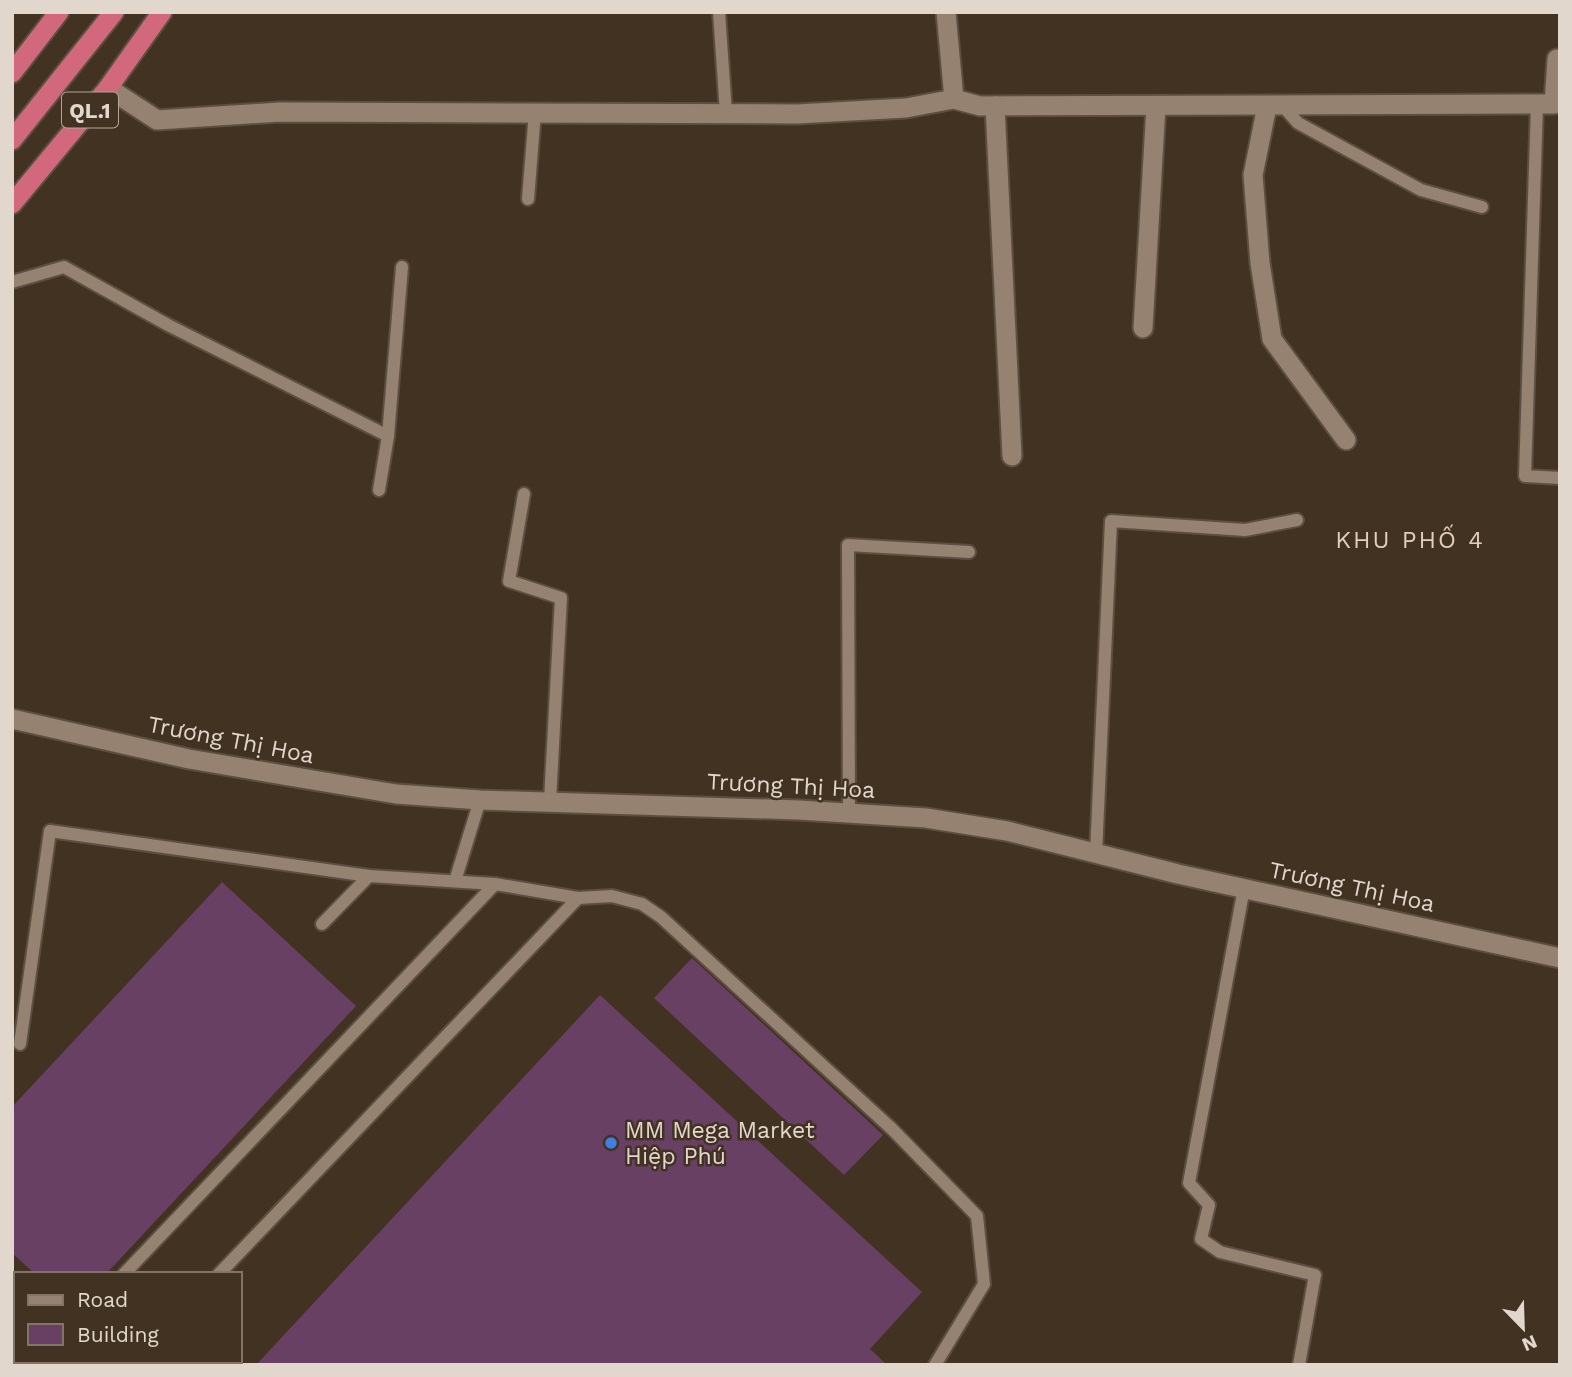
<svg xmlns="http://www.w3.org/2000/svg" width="1572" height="1377" font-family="'Work Sans',sans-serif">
  <rect width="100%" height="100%" fill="#423222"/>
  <g fill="#674064">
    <path d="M222 882 356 1006 106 1274H35L12 1253V1107Z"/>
    <path d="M692 958 883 1135 844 1175 654 998Z"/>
    <path d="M600 995 922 1292 870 1349 887 1365H256Z"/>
  </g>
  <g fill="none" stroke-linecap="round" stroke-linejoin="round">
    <defs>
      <g id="service">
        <path d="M719 12 726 113"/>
        <path d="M1282 105 1298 123 1421 190 1482 207"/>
        <path d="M1537 105 1525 476 1560 478"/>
        <path d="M528 199 535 112"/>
        <path d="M12 282 64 267 168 325 388 436"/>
        <path d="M379 490 388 436 402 267"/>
        <path d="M524 494 509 581 561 598 550 801"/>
        <path d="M849 813 848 545 969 552"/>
        <path d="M1096 854 1111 521 1245 530 1297 520"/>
        <path d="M455 881 480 800"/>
        <path d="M1244 888 1189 1183 1209 1205 1201 1239 1220 1252 1315 1275 1299 1365"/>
        <path d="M322 924 369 876"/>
        <path d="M20 1044 50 831 369 876 495 884 578 898 612 896 642 904 661 917 892 1129 977 1216 984 1284 935 1365"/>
        <path d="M124 1274 495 884"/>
        <path d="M219 1274 578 898"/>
        <path d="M12 1343H16"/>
        <path d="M137 1361 141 1365"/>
      </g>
      <g id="minor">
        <path d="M946 12 954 99 980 106 1554 104 1557 59"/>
        <path d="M108 88 157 120 280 112 797 114 906 108 954 99"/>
        <path d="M995 106 1012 456"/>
        <path d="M1267 106 1253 175 1260 263 1272 339 1346 440"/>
        <path d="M1143 328 1156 106"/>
      </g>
      <path id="tertiary" d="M12 719 189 759 396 794 480 800 799 810 926 818 1007 831 1178 874 1560 958"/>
      <g id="trunk">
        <path d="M12 73 59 12"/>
        <path d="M12 140 114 12"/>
        <path d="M12 204 108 88 162 12"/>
      </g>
    </defs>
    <use href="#service" stroke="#5c4f41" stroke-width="16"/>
    <use href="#minor" stroke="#5c4f41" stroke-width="23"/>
    <use href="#tertiary" stroke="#5c4f41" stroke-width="23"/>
    <use href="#trunk" stroke="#5c4f41" stroke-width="23"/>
    <use href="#service" stroke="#958270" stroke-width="12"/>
    <use href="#minor" stroke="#958270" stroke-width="19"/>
    <use href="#tertiary" stroke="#958270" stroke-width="19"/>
    <use href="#trunk" stroke="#d2687b" stroke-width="19"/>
  </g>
  <circle fill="#3f7fe0" stroke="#423222" stroke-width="2.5" cx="611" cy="1143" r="7"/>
  <g text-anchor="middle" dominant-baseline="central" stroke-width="5" stroke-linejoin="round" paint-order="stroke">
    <rect fill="#423222" stroke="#b1a69a" stroke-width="2" x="62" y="92.5" width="56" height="35" rx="5"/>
    <g font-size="21" font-weight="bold" fill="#e1d7cd">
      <text x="90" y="110">QL.1</text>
    </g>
    <g font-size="23" fill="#e1d7cd" stroke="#423222">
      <text transform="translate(231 740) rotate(11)">Trương Thị Hoa</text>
      <text transform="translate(791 786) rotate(3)">Trương Thị Hoa</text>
      <text transform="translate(1352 887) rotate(12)">Trương Thị Hoa</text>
    </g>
    <g font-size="23" fill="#e1d7cd" stroke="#423222" text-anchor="start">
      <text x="625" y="1130">MM Mega Market<tspan x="625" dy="26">Hiệp Phú</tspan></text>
    </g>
    <g font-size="24" letter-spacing="2" fill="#e3cebb" stroke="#423222">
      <text x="1410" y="540">KHU PHỐ 4</text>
    </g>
  </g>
  <rect width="1572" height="1377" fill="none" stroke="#e1d7cd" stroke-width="28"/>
  <rect x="14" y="1272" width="228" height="91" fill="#423222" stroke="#827466" stroke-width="2"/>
  <rect x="28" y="1295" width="35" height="10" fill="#958270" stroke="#827466" stroke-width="2"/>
  <text x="77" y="1307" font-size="21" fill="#e1d7cd">Road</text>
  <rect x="28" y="1324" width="35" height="21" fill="#674064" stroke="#827466" stroke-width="2"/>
  <text x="77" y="1342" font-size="21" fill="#e1d7cd">Building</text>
  <g transform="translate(1523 1328) rotate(157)" stroke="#423222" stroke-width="5" paint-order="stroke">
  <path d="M0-5L12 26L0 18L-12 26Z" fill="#e1d7cd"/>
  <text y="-10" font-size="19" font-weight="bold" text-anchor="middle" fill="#e1d7cd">N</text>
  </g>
</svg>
